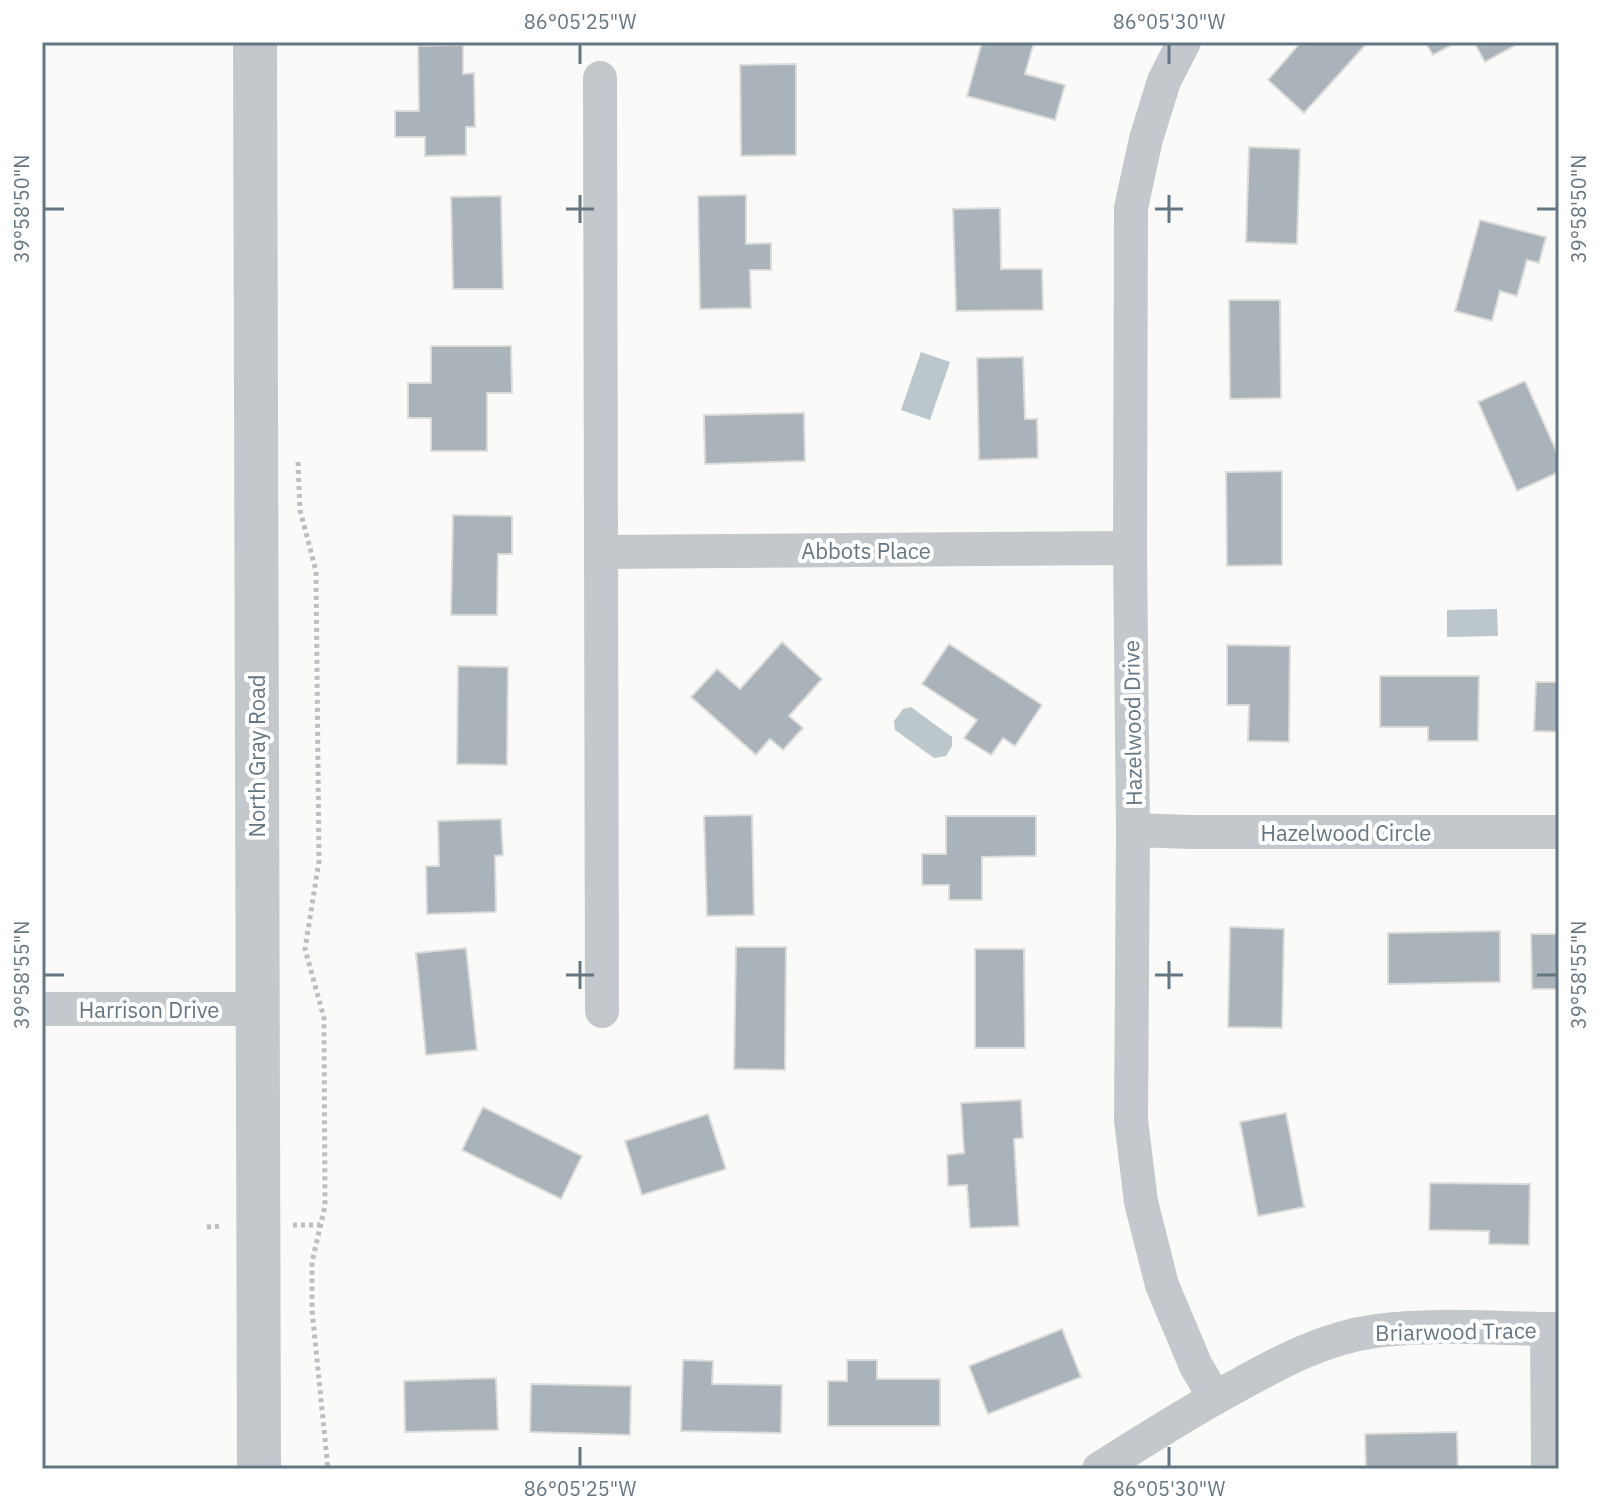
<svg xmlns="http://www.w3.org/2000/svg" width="1601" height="1511" font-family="'IBM Plex Sans',sans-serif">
  <rect width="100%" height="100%" fill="#fafaf8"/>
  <g fill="#bbc7cb">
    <path d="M921 352 950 362 930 420 901 410Z"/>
    <path d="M1497 609 1498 636 1447 637V610Z"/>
    <path d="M911 707 952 737V746L946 756 934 758 895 730 894 721 903 709Z"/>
  </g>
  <g fill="#aab3b9" stroke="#dcdcda" stroke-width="2">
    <path d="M982 42H1034L1025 74 1065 85 1055 120 967 96Z"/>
    <path d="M1301 42H1368L1304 113 1268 80Z"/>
    <path d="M1425 42H1457L1433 55Z"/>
    <path d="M1474 42H1514L1516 45 1485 62Z"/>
    <path d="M463 45V74L474 73 475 127H466V155L425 156V137H395V111H419L418 46Z"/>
    <path d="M796 64V155L741 156 740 65Z"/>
    <path d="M1249 147 1300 149 1297 244 1246 242Z"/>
    <path d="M746 195V244L771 243V270H750L751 308 700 309 698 196Z"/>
    <path d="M501 196 503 289H453L451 197Z"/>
    <path d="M1000 208 1001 269H1042L1043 310 956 311 953 209Z"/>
    <path d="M1480 220 1546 237 1539 263 1527 260 1517 296 1500 291 1492 321 1455 311Z"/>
    <path d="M1229 300H1280L1281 398 1230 399Z"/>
    <path d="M431 346H511L512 393H487V451H431V418H408V383H431Z"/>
    <path d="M1023 357 1025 419H1037L1038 458 979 460 977 358Z"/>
    <path d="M1525 381 1559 457V472L1517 491 1478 402Z"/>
    <path d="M804 413 805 461 705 464 704 415Z"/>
    <path d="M1282 471V565L1227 566 1226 472Z"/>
    <path d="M453 515 512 516V554H498L497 615H451Z"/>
    <path d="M782 642 822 679 789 716 803 728 783 750 770 739 756 755 691 697 717 669 740 689Z"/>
    <path d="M949 644 1042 705 1015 746 1003 738 991 755 964 738 977 720 922 684Z"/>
    <path d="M1227 645 1290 646 1289 742 1248 741 1249 705H1227Z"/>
    <path d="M458 666 508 667 507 765 457 764Z"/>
    <path d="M1380 676H1479L1478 741H1428V727H1380Z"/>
    <path d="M1536 682H1559V732L1534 731Z"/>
    <path d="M752 815 754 915 707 916 704 816Z"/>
    <path d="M946 816H1036V856L982 857V900H949V885H922V854H946Z"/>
    <path d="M501 819 503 855 495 856 496 912 427 914 426 866H439L438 821Z"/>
    <path d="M1230 927 1284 929 1282 1028 1228 1027Z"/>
    <path d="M1500 931V982L1388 984V933Z"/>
    <path d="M1531 934H1559V989H1532Z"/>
    <path d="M736 947H786L785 1070 734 1069Z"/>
    <path d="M466 948 477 1050 426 1055 416 953Z"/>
    <path d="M975 949H1024L1025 1048H975Z"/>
    <path d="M1021 1100 1023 1138 1014 1139 1019 1226 970 1228 967 1185 948 1186 947 1155 964 1153 961 1103Z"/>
    <path d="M483 1107 582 1156 561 1199 462 1150Z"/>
    <path d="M1286 1113 1304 1207 1258 1216 1240 1122Z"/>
    <path d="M708 1114 726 1169 642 1195 625 1141Z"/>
    <path d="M1430 1183 1530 1184 1529 1245 1489 1244V1231L1429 1230Z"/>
    <path d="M1062 1329 1081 1377 988 1414 969 1366Z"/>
    <path d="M683 1360 713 1361 712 1384 782 1385 781 1433 681 1431Z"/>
    <path d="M847 1360H877V1379H940V1426H828V1381H847Z"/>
    <path d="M496 1378 498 1430 405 1432 404 1381Z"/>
    <path d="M531 1384 631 1386 630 1435 530 1432Z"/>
    <path d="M1457 1432 1458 1469H1366L1365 1434Z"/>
  </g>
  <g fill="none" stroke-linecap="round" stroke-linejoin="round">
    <g stroke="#bbbfc2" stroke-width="5" stroke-dasharray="4 4" stroke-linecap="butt">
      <path d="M298 462 300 510 316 571 319 861 305 949 324 1018 325 1206 312 1262V1310L328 1469"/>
      <path d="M293 1225H320"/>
      <path d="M207 1227 222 1226"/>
    </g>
    <g stroke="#c3c8cc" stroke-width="34">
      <path d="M1184 42 1164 81 1146 139 1131 208 1130 548 1133 830 1131 1120 1141 1202 1162 1285 1196 1366 1215 1398"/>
      <path d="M600 78 602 1011"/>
      <path d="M601 552 1130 548"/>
      <path d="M1133 830 1191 832H1559"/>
      <path d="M42 1009H256"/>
      <path d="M1547 1329 1548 1469"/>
      <path d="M1099 1469C1144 1441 1188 1412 1235 1387 1280 1362 1324 1338 1376 1331 1436 1323 1498 1329 1559 1329"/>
    </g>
    <path stroke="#c3c8cc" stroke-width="44" d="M255 42 259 1469"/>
  </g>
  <path fill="none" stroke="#657683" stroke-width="3" d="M580 44V64M1169 44V64M580 195V223M1169 195V223M44 209H64M566 209H594M1155 209H1183M1537 209H1557M580 961V989M1169 961V989M44 975H64M566 975H594M1155 975H1183M1537 975H1557M580 1447V1467M1169 1447V1467"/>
  <g text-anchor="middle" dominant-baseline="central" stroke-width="8" stroke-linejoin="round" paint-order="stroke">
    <g font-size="22" fill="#657683" stroke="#fff">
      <text x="866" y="550">Abbots Place</text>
      <text transform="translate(1132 723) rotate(-91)">Hazelwood Drive</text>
      <text transform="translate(256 756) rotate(-90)">North Gray Road</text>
      <text x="1346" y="832">Hazelwood Circle</text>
      <text x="149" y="1009">Harrison Drive</text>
      <text transform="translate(1456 1331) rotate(-1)">Briarwood Trace</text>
    </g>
  </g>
  <rect width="1601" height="1511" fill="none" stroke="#ffffff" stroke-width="88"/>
  <rect x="44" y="44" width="1513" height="1423" fill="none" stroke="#657683" stroke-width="3"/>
  <g font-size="20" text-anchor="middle" fill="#657683">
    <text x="580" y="29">86°05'25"W</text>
    <text x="1169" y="29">86°05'30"W</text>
    <text transform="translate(1579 209) rotate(-90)" y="7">39°58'50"N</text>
    <text transform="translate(22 209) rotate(-90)" y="7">39°58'50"N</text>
    <text transform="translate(1579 975) rotate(-90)" y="7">39°58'55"N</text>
    <text transform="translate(22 975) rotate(-90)" y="7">39°58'55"N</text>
    <text x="580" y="1496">86°05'25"W</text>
    <text x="1169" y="1496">86°05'30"W</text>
  </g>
</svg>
